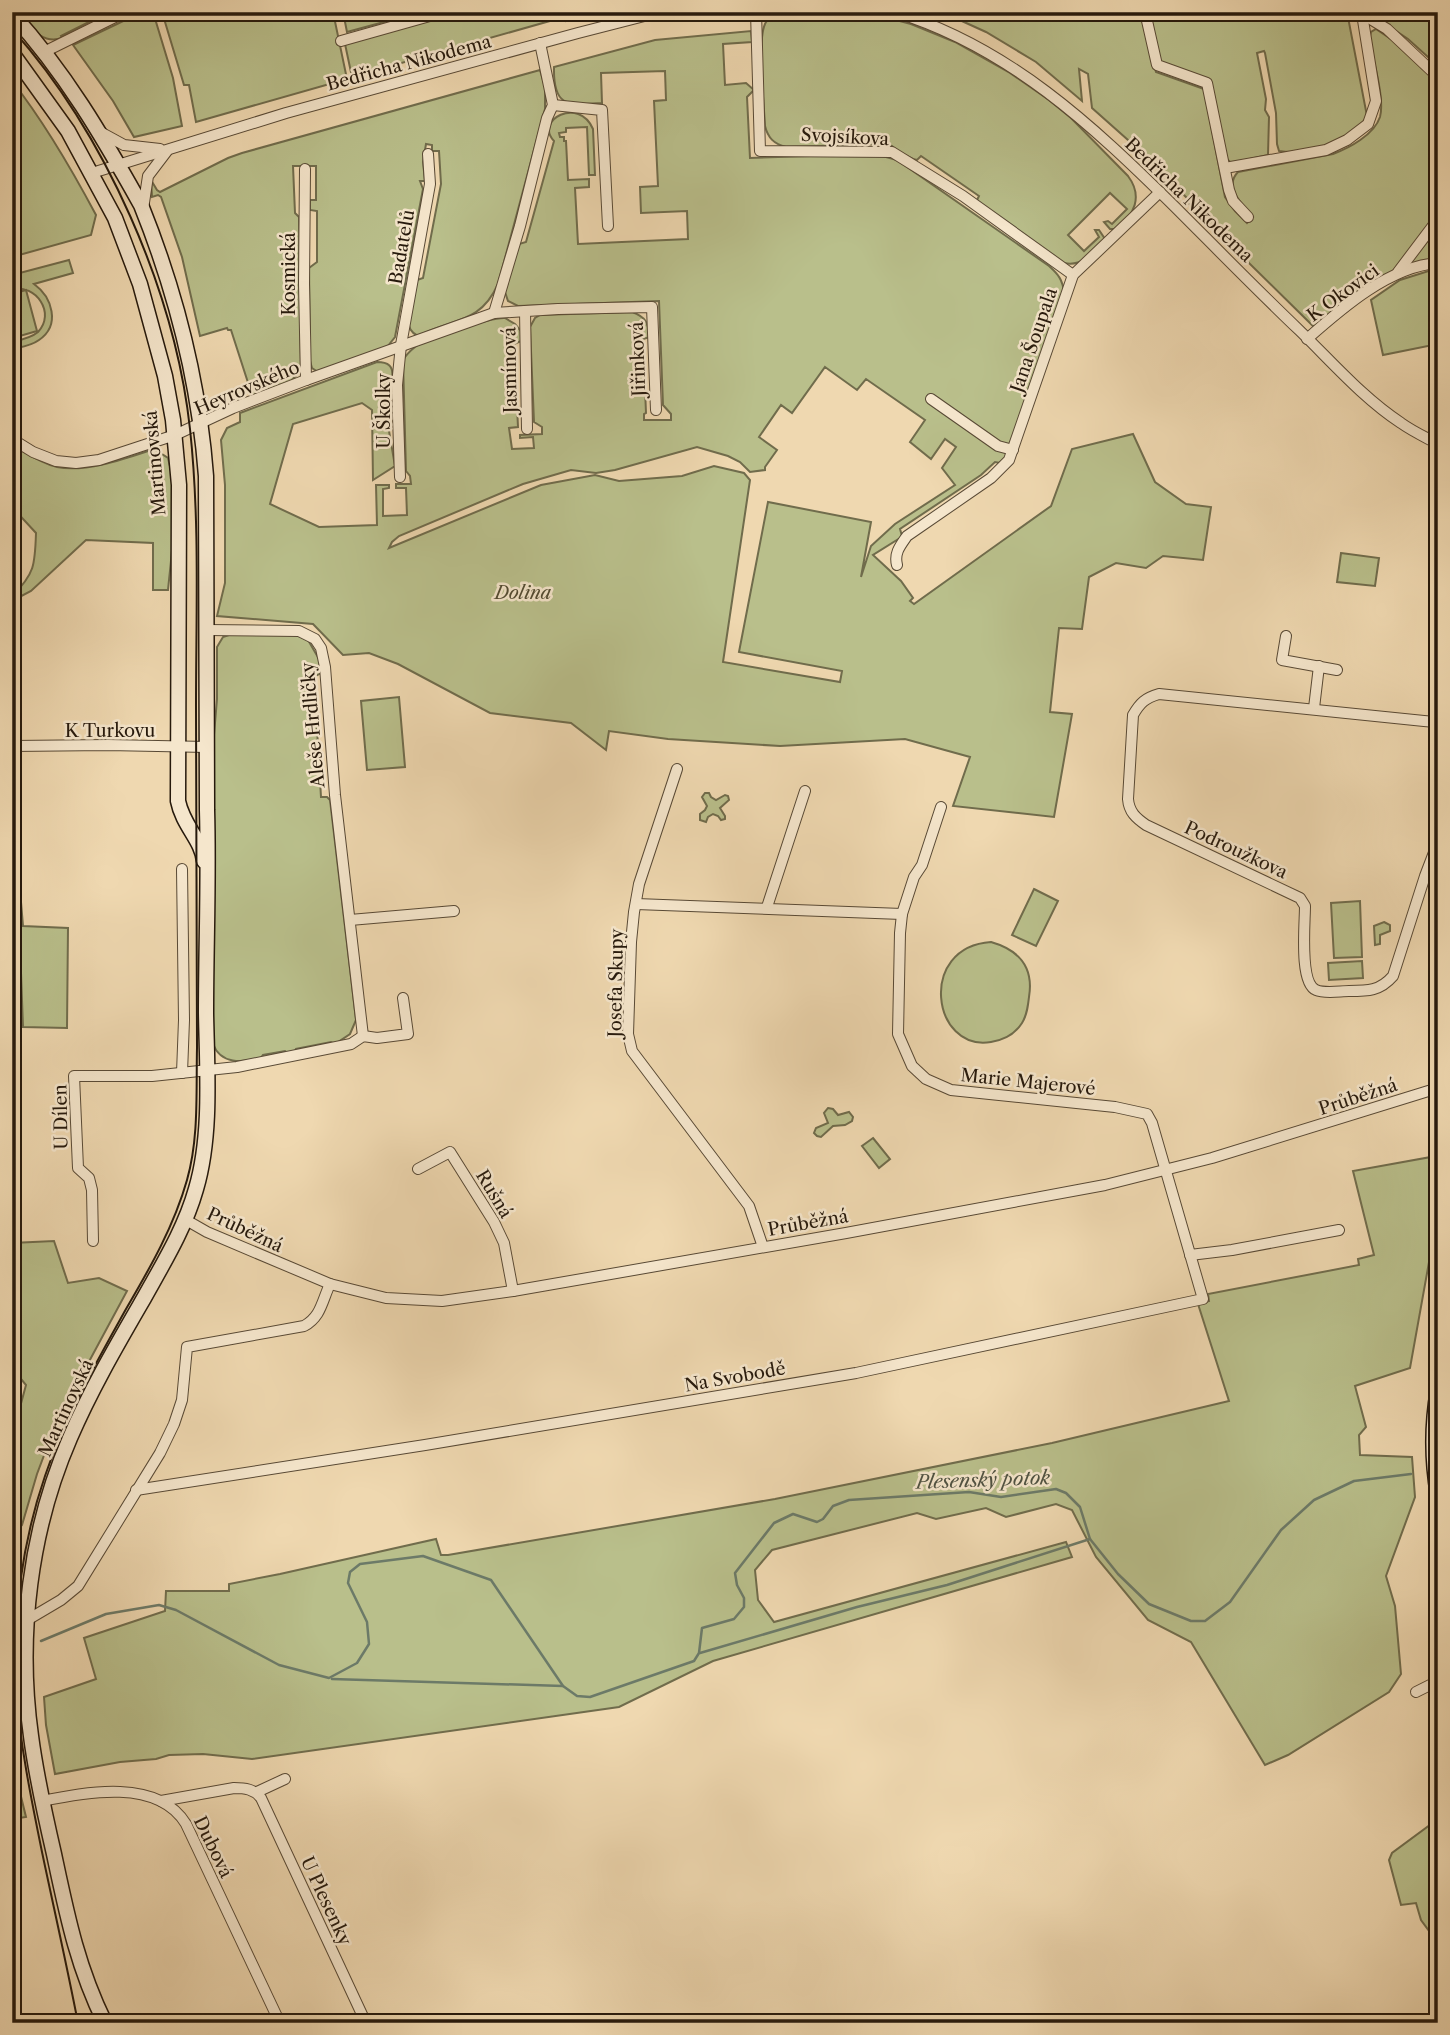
<svg xmlns="http://www.w3.org/2000/svg" width="1450" height="2035" font-family="'Libre Caslon Text',serif">
  <rect width="100%" height="100%" fill="#efd8b0"/>
  <filter id="stains"><feTurbulence type="fractalNoise" baseFrequency=".00286" numOctaves="4"/><feColorMatrix values="0 0 0 0 .2 0 0 0 0 .09 0 0 0 0 .02 0 0 0 .5 -.17"/></filter>
  <radialGradient id="worn" r=".72"><stop offset=".6" stop-color="#630" stop-opacity="0"/><stop offset="1" stop-color="#630" stop-opacity=".3"/></radialGradient>
  <g fill="#b9bf8b" stroke="#706c4c" stroke-width="2" fill-rule="evenodd">
    <path d="M17 12H109L61 36 62 38C41 45 30 26 17 12Z"/>
    <path d="M142 12H153L173 78 182 126 134 137 113 101 73 45Z"/>
    <path d="M162 12H333L347 79 196 122 189 85H184Z"/>
    <path d="M343 12H421L347 32Z"/>
    <path d="M461 12H601L566 21 564 17 352 77 345 44Z"/>
    <path d="M776 12H858L877 15 911 24 955 42 1010 73 1049 100 1071 118 1128 176C1143 196 1135 216 1115 229H1110L1104 222 1108 221 1112 224 1127 209 1110 193 1068 235 1084 251 1099 237 1095 230H1099L1105 239C1093 252 1084 267 1064 263L976 202 979 196 921 156 917 160 913 159 897 151 892 146 882 144 786 147C774 144 768 138 765 126 764 104 757 42 765 24 767 19 771 16 776 12Z"/>
    <path d="M942 12H996L1005 18 1004 12H1142L1156 72 1204 89 1225 197 1235 211 1247 223 1253 217C1243 205 1223 187 1238 172L1333 154C1349 148 1374 135 1380 117 1385 99 1373 59 1369 40L1371 32 1376 29 1401 46 1438 82V214L1390 275 1318 327 1313 326 1189 204 1188 199 1128 140 1092 108 1088 74 1079 69 1082 101 1036 62 986 32Z"/>
    <path d="M1148 12H1347L1367 116C1353 141 1307 156 1279 151L1277 144 1276 113 1265 53 1264 51 1257 53 1266 99 1265 110 1269 117 1268 155 1231 163 1227 159 1210 81 1159 63Z"/>
    <path d="M1368 12H1438V66L1408 39Z"/>
    <path d="M751 31 752 42 723 44 725 85 746 83 754 90 747 97 750 158 875 154 897 160 1049 266C1058 274 1063 280 1064 293L1004 461 1000 463 995 462 981 475 900 529 902 536 900 538 873 555 901 581 913 598 910 601 914 604 1051 506 1072 449 1133 434 1155 482 1186 504 1211 507 1203 560 1163 556 1146 568 1116 563 1089 577 1082 629 1059 628 1050 712 1072 714 1054 817 953 806 970 757 905 739 780 746 668 739 609 731 606 750 571 723 490 713 398 664 369 653 343 655 313 624 217 616 225 583V485L221 440 227 428 240 422V413L377 362C388 362 394 366 392 378L387 381 389 431 395 466 373 480 372 410 362 403 293 424 270 504 319 527 377 525 376 485H389V488L383 489V516L407 515 406 488H396V484H411L410 476 406 471 403 360C406 355 410 351 415 347 426 339 491 317 505 318L515 324 521 331V341L514 344 518 427 509 428 512 449 534 448 533 437 520 438V435L542 434V427L534 422 530 327 535 318 540 315 632 312C646 317 648 323 650 337L643 339 646 413 644 414V420H671V414L663 405 659 301 518 306 508 301 505 292 519 244 526 242 554 141C534 120 579 96 593 129L595 175H589L587 127 566 128V132L559 133 560 137H564V141H566L568 180 589 179V187L575 188 578 244 688 239 687 211 641 213 640 187 658 186 654 101 666 100 665 71 601 73 602 103C568 105 553 108 554 67L655 40ZM825 367 857 390 866 379 925 420 910 442 931 459 945 439 956 447 942 468 955 485 895 524 871 546 861 577 871 522 768 502 739 652 842 671 840 682 723 662 750 480 744 473 714 466 682 476 619 481 595 475 541 485 389 548 392 542 399 536 523 484 571 470 596 473 615 470 697 447 728 456 740 462 750 472 765 470V467L777 450 759 437 781 405 792 413Z"/>
    <path d="M540 70 545 87V109L498 284C480 325 451 318 418 336 398 327 413 296 417 280L423 278 441 184 439 151H432V145L426 144 423 162 425 181H420L423 189 395 337 387 347 318 372 312 368 310 361 309 268 317 262V211L310 210V200H316V166H293L295 213 299 217 301 368C290 388 277 389 257 397L252 395 231 330H228L227 328 200 336 182 257 161 197 158 195 152 197 151 180 157 190 160 192 228 158 242 153Z"/>
    <path d="M12 81C45 123 71 168 96 215L91 235 12 257Z"/>
    <path d="M1438 228V261L1408 265Z"/>
    <path d="M69 260 73 273 34 284C52 297 61 325 39 340 31 346 21 347 12 349V342C21 340 31 338 38 332 56 313 36 284 12 289V275Z"/>
    <path d="M1438 268V344L1383 355 1371 300 1400 280Z"/>
    <path d="M26 290 37 331 13 338 12 294Z"/>
    <path d="M12 445C26 453 42 464 57 467 86 473 127 458 154 449L168 458C180 500 172 548 168 590H153V543L86 540 31 591 12 601V596C35 574 35 564 36 533L12 507Z"/>
    <path d="M1341 553 1379 558 1375 586 1337 582Z"/>
    <path d="M229 635H296L308 640 319 659 321 673 314 677 321 797H327L330 800 356 1020 350 1034 335 1044 331 1042 296 1049 295 1051 287 1053 285 1051 263 1055 260 1059C242 1062 221 1065 213 1044V747L217 699V647L223 637Z"/>
    <path d="M399 697 405 767 367 770 361 701Z"/>
    <path d="M705 793H709L711 797 716 800 725 795 728 796 729 800 720 808 725 816V819L721 820 718 816 713 814 708 817 706 822 700 820V814L705 810 707 806 702 797Z"/>
    <path d="M19 878 23 926 68 928 67 1028 23 1027 21 973 12 972V880Z"/>
    <path d="M1034 889 1058 901 1036 946 1012 935Z"/>
    <path d="M1360 901 1362 957 1334 958 1331 903Z"/>
    <path d="M1384 922 1390 925V931L1380 935V944L1375 945 1374 926Z"/>
    <path d="M991 942C1019 950 1034 967 1029 997 1028 1006 1027 1015 1022 1023 1015 1034 1004 1040 991 1042 932 1052 917 947 991 942Z"/>
    <path d="M1362 961 1363 978 1329 980 1328 963Z"/>
    <path d="M828 1108 833 1109 838 1115 849 1112 853 1117 852 1121 845 1125 833 1126 821 1137 817 1136 814 1133 816 1128 828 1123 824 1113Z"/>
    <path d="M873 1138 890 1159 879 1168 862 1146Z"/>
    <path d="M1431 1157 1438 1179V1212L1410 1368 1355 1386 1366 1427 1359 1435 1360 1455 1412 1457 1415 1497 1386 1576 1395 1606 1401 1674 1389 1692 1288 1755 1265 1765 1191 1642 1148 1620 1096 1557 1072 1510 1056 1504 1006 1517 986 1508 936 1519 917 1513 772 1550 755 1570 758 1600 774 1622 1066 1542 1072 1557 713 1661 619 1707 252 1759 203 1754 169 1755 156 1759 120 1762 55 1774 46 1725 44 1697 96 1679 84 1638 165 1611 166 1591H229V1584L280 1574 436 1539 441 1555H448L775 1499 1052 1443 1229 1401 1198 1304 1209 1301 1208 1294 1359 1265 1358 1259 1374 1255 1353 1171Z"/>
    <path d="M54 1241 68 1283 99 1278 127 1291 57 1421 37 1474 22 1525 12 1537V1437L26 1385 12 1368V1243Z"/>
    <path d="M12 1760 26 1817 12 1819Z"/>
    <path d="M1438 1819V1938L1435 1939 1421 1920 1416 1903 1401 1905 1389 1860 1392 1853Z"/>
  </g>
  <g fill="none" stroke-linecap="round" stroke-linejoin="round">
    <g stroke="#6c7a68" stroke-width="2.5">
      <path d="M41 1641 106 1614 159 1605 176 1610 279 1665 329 1678 357 1663 369 1644 367 1622 348 1583 350 1572 360 1564 423 1556 491 1580 563 1686 577 1696 590 1697 694 1661 699 1653 702 1628 734 1619 744 1607V1598L737 1585 735 1573 774 1523 793 1514 817 1522 823 1519 833 1506 849 1500 969 1492 1001 1497 1056 1489 1066 1493 1080 1507 1090 1539 1118 1574 1149 1604 1191 1621H1205L1230 1602 1281 1530 1314 1500 1354 1481 1411 1474"/>
      <path d="M700 1653 857 1607 947 1585 1090 1539"/>
      <path d="M332 1679 563 1686"/>
    </g>
    <defs>
      <g id="street">
        <path d="M756 12 760 151 892 152 963 196 1073 275"/>
        <path d="M895 12C1009 47 1092 125 1175 207 1216 248 1257 290 1299 330 1332 362 1363 398 1401 423 1412 431 1425 437 1438 444"/>
        <path d="M1145 12 1157 65 1207 83 1229 190 1233 201 1248 217"/>
        <path d="M1359 12 1387 29 1438 77"/>
        <path d="M341 41 444 12"/>
        <path d="M44 52 125 12"/>
        <path d="M553 105 602 110 608 226"/>
        <path d="M102 133 124 145 160 149"/>
        <path d="M1225 168 1326 150 1347 140 1368 124 1376 101 1362 14"/>
        <path d="M305 169 304 284 306 380"/>
        <path d="M92 173 286 113 578 33 660 12"/>
        <path d="M143 209 148 176 167 151"/>
        <path d="M1398 272 1438 219"/>
        <path d="M525 311 527 429"/>
        <path d="M494 313 520 226 547 118 553 105 540 43"/>
        <path d="M1307 339C1342 308 1390 266 1438 263"/>
        <path d="M931 399 998 446 1013 450"/>
        <path d="M12 439 33 452 56 461 76 463 99 460 175 435 233 408 306 380 494 313 558 309 652 307 656 410"/>
        <path d="M400 477 397 385 401 345 430 184 428 154"/>
        <path d="M897 565C894 553 900 546 907 536L991 478 1009 460 1073 275 1160 192"/>
        <path d="M207 630 299 631 315 639 321 648 325 667 335 795 363 1036"/>
        <path d="M1286 636 1282 660 1337 670"/>
        <path d="M1314 708 1319 666"/>
        <path d="M1438 724 1435 722 1424 721 1159 694C1145 698 1140 703 1133 715L1128 799C1129 812 1136 818 1146 825L1300 898 1305 906C1305 924 1299 983 1316 990 1325 994 1340 991 1349 991 1368 991 1380 991 1393 976L1425 876 1438 842"/>
        <path d="M12 746 108 745 207 747"/>
        <path d="M677 769 639 884 634 912 631 942 628 1034 632 1051 749 1206 763 1247"/>
        <path d="M182 869 184 1020 182 1073"/>
        <path d="M636 904 902 914"/>
        <path d="M767 907 805 791"/>
        <path d="M350 920 454 911"/>
        <path d="M418 1169 450 1152 494 1222 504 1243 513 1291"/>
        <path d="M186 1220 207 1232 330 1284 386 1298 442 1301 513 1291 846 1233 1105 1185 1212 1158 1438 1088"/>
        <path d="M93 1241 92 1190 89 1178 78 1168 74 1076H152L237 1067 351 1044 363 1036 377 1038 408 1034 403 998"/>
        <path d="M1190 1255 1232 1250 1339 1230"/>
        <path d="M136 1490 425 1445 856 1373 1203 1299 1152 1123 1147 1114 1115 1107 951 1090 926 1079 912 1066 898 1034 900 933 902 914 914 877 922 865 941 807"/>
        <path d="M12 1629 61 1600 78 1586 160 1453 174 1424 182 1400 187 1347 304 1326C321 1317 322 1301 330 1284"/>
        <path d="M1416 1692 1438 1681"/>
        <path d="M257 1792 285 1779"/>
        <path d="M42 1801C86 1792 158 1778 186 1824L280 2023"/>
        <path d="M161 1801 234 1788C245 1788 254 1789 261 1798L366 2023"/>
      </g>
      <g id="secondary">
        <path d="M12 14C65 72 103 137 141 205 176 292 199 383 206 476L207 810C209 878 206 945 206 1013 207 1069 212 1135 196 1189 185 1228 164 1262 144 1298 118 1343 91 1389 70 1438 30 1530 17 1636 31 1736 36 1775 45 1815 54 1854 67 1915 77 1966 105 2023"/>
        <path d="M12 53 68 131 115 218 140 284 165 376 173 420 179 485 178 801C183 826 202 840 204 861"/>
        <path d="M1438 1390C1432 1424 1432 1460 1438 1495"/>
      </g>
    </defs>
    <use href="#street" stroke="#584935" stroke-width="12"/>
    <use href="#secondary" stroke="#26190c" stroke-width="17"/>
    <use href="#street" stroke="#f5e6cc" stroke-width="10"/>
    <use href="#secondary" stroke="#f5e6cc" stroke-width="14"/>
    <path stroke="#26190c" stroke-width="2" d="M12 29C105 133 175 291 190 429 200 521 196 614 196 706 196 820 197 934 197 1048 196 1092 199 1138 187 1180 174 1226 150 1268 126 1309 96 1363 65 1417 45 1476 22 1543 12 1618 16 1690 20 1744 31 1798 42 1852 54 1909 67 1966 78 2023"/>
  </g>
  <g text-anchor="middle" dominant-baseline="central" stroke-width="5" stroke-linejoin="round" paint-order="stroke">
    <g font-size="18" fill="#26190c" stroke="#f5e6cc">
      <text transform="translate(409 63) rotate(-15)">Bedřicha Nikodema</text>
      <text transform="translate(845 137) rotate(3)">Svojsíkova</text>
      <text transform="translate(1189 200) rotate(44)">Bedřicha Nikodema</text>
      <text transform="translate(402 247) rotate(-80)">Badatelů</text>
      <text transform="translate(289 274) rotate(-90)">Kosmická</text>
      <text transform="translate(1343 293) rotate(-36)">K Okovici</text>
      <text transform="translate(1034 340) rotate(-71)">Jana Šoupala</text>
      <text transform="translate(638 359) rotate(-92)">Jiřinková</text>
      <text transform="translate(510 370) rotate(-91)">Jasmínová</text>
      <text transform="translate(247 388) rotate(-23)">Heyrovského</text>
      <text transform="translate(384 411) rotate(-90)">U Školky</text>
      <text transform="translate(155 463) rotate(-95)">Martinovská</text>
      <text transform="translate(313 725) rotate(-95)">Aleše Hrdličky</text>
      <text x="110" y="731">K Turkovu</text>
      <text transform="translate(1236 850) rotate(25)">Podroužkova</text>
      <text transform="translate(616 983) rotate(-89)">Josefa Skupy</text>
      <text transform="translate(1028 1082) rotate(6)">Marie Majerové</text>
      <text transform="translate(1358 1097) rotate(-18)">Průběžná</text>
      <text transform="translate(61 1117) rotate(-91)">U Dílen</text>
      <text transform="translate(494 1194) rotate(59)">Rušná</text>
      <text transform="translate(808 1223) rotate(-10)">Průběžná</text>
      <text transform="translate(245 1230) rotate(25)">Průběžná</text>
      <text transform="translate(735 1377) rotate(-10)">Na Svobodě</text>
      <text transform="translate(66 1408) rotate(-65)">Martinovská</text>
      <text transform="translate(213 1847) rotate(64)">Dubová</text>
      <text transform="translate(326 1901) rotate(65)">U Plesenky</text>
    </g>
    <g font-size="18" font-style="italic" fill="#524b32" stroke="#f5e6cc">
      <text x="523" y="593">Dolina</text>
    </g>
    <g font-size="19" font-style="italic" fill="#4f5242" stroke="#f5e6cc">
      <text transform="translate(983 1480) rotate(-2)">Plesenský potok</text>
    </g>
  </g>
  <rect width="1450" height="2035" fill="none" stroke="#efd8b0" stroke-width="42"/>
  <rect x="14" y="14" width="1422" height="2007" fill="none" stroke="#26190c" stroke-width="3.5"/>
  <rect x="21" y="21" width="1408" height="1993" fill="none" stroke="#26190c" stroke-width="2"/>
  <rect width="100%" height="100%" filter="url(#stains)"/>
  <rect width="100%" height="100%" fill="url(#worn)"/>
</svg>
